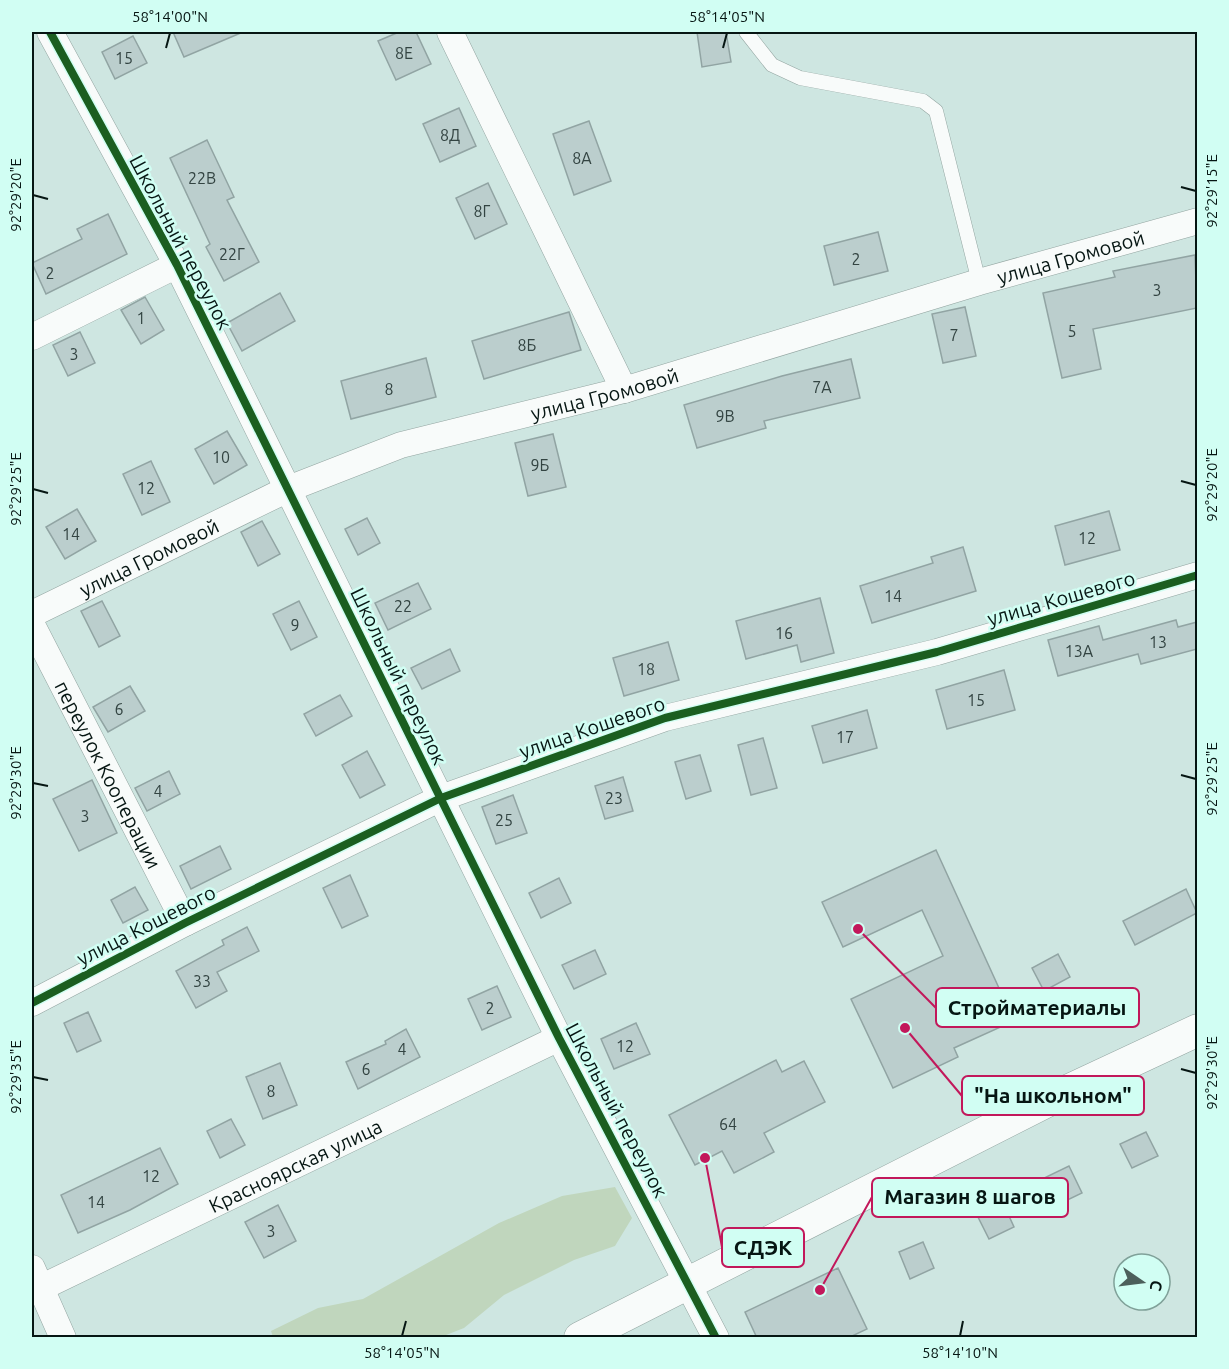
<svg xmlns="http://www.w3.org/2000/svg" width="1229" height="1369" font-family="Ubuntu,sans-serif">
  <rect width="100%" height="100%" fill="#cee6e1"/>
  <path fill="#c0d6bd" d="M615 1187 632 1218 615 1246 574 1260 504 1295 464 1328 441 1337H273L271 1331 318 1308 363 1299 499 1223 562 1196Z"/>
  <g fill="#bbcecd" stroke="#91a4a3" stroke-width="1.5">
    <path d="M173 32H243L184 57Z"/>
    <path d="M399 32H416L431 64 396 80 378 41Z"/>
    <path d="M697 32H726L731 62 702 67Z"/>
    <path d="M133 36 147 63 115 79 102 52Z"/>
    <path d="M459 108 476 146 440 162 423 124Z"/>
    <path d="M589 121 611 181 574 195 553 134Z"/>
    <path d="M207 140 234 197 227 200 259 262 224 281 206 247 210 244 170 158Z"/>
    <path d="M488 183 507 224 475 239 456 198Z"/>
    <path d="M108 214 127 254 46 294 32 263 82 239 77 229Z"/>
    <path d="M878 232 888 271 834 285 824 246Z"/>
    <path d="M1195 255 1197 308 1093 329 1101 369 1062 378 1043 293 1115 277 1113 271Z"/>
    <path d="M280 293 295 321 242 351 227 323Z"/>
    <path d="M145 297 164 330 141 344 121 310Z"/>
    <path d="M965 307 976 356 943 363 932 314Z"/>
    <path d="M569 312 581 350 484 379 472 341Z"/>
    <path d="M80 332 95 363 68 376 53 345Z"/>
    <path d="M426 358 436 397 351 419 341 381Z"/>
    <path d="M851 359 860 398 764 421 766 428 697 448 684 405 782 376Z"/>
    <path d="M227 431 247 465 214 484 195 449Z"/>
    <path d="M553 434 566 487 528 496 515 443Z"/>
    <path d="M151 461 170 502 142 515 123 474Z"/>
    <path d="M77 509 96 541 65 559 46 527Z"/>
    <path d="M1109 511 1120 550 1065 565 1055 526Z"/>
    <path d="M367 518 380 543 358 555 345 529Z"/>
    <path d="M262 521 280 554 258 566 241 532Z"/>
    <path d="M963 547 976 591 872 623 860 586 933 563 931 557Z"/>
    <path d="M418 583 431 609 388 630 375 603Z"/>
    <path d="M820 598 834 653 801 662 797 645 746 659 736 621Z"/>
    <path d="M102 601 120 636 99 647 81 611Z"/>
    <path d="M299 601 317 637 291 650 273 614Z"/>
    <path d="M1176 620 1178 627 1197 622V649L1141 664 1138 654 1058 676 1048 640 1099 626 1103 640Z"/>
    <path d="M668 642 679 680 624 696 613 658Z"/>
    <path d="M450 649 460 671 422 689 411 668Z"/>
    <path d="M1004 670 1015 710 947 729 936 690Z"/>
    <path d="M130 686 145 711 108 732 93 707Z"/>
    <path d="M340 695 352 716 316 736 304 714Z"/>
    <path d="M867 710 877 748 823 763 812 726Z"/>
    <path d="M763 738 777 788 751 795 738 745Z"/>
    <path d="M367 751 385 785 360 798 342 765Z"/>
    <path d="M700 755 711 791 686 799 675 762Z"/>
    <path d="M169 771 180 794 147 811 135 788Z"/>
    <path d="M623 777 633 811 605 819 595 786Z"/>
    <path d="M92 780 117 833 79 851 53 799Z"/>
    <path d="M513 795 527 833 496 844 482 807Z"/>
    <path d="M220 846 231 869 191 889 180 866Z"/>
    <path d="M936 850 1014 1021 954 1048 958 1057 893 1088 851 999 943 956 922 910 843 947 822 902Z"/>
    <path d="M350 875 368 916 342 928 323 888Z"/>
    <path d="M559 878 571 903 541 918 529 893Z"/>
    <path d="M135 887 148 910 123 923 111 900Z"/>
    <path d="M1186 889 1197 913 1135 945 1123 921Z"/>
    <path d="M247 927 259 951 217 972 227 991 196 1008 176 971 224 945 222 940Z"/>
    <path d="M595 950 606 974 574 989 562 965Z"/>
    <path d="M1058 954 1070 977 1044 991 1032 968Z"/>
    <path d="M497 986 511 1017 482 1030 468 999Z"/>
    <path d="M88 1012 101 1041 77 1052 64 1023Z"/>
    <path d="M636 1023 650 1054 614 1069 601 1039Z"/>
    <path d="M406 1029 420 1057 358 1089 346 1062 386 1044 385 1041Z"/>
    <path d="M776 1060 782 1072 804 1061 825 1102 764 1133 774 1152 734 1173 722 1151 695 1165 669 1115Z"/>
    <path d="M280 1063 297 1105 263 1119 246 1077Z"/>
    <path d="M231 1119 245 1145 220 1158 207 1131Z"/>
    <path d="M1146 1132 1158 1156 1132 1168 1120 1144Z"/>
    <path d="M160 1148 178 1184 130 1210 78 1233 61 1195Z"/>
    <path d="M1069 1166 1082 1193 1055 1206 1042 1179Z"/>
    <path d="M1003 1203 1014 1227 989 1239 977 1215Z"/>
    <path d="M278 1205 296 1241 264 1258 245 1222Z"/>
    <path d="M923 1242 934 1268 910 1279 899 1252Z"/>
    <path d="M838 1268 867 1329 848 1338H757L745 1312Z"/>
  </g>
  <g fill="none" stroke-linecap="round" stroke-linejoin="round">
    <defs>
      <path id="service" d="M746 32 772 65 800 78 923 101 936 111 979 282"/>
      <g id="minor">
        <path d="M50 32 177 265 559 1038 716 1338"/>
        <path d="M450 32 624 390"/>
        <path d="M32 337 177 265"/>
        <path id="s1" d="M32 614 288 489 401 445 624 390 979 282 1198 221"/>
        <path id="s2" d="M32 625 185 923"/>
        <path d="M32 1003 185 923 441 798 665 718 937 652 1198 575"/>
        <path d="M32 1268 63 1338"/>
        <path id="s3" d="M32 1292 559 1038"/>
      </g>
      <path id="tertiary" d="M580 1338 1061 1094 1198 1030"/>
    </defs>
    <use href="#service" stroke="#93a5a1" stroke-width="15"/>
    <use href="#minor" stroke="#93a5a1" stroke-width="27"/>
    <use href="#tertiary" stroke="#93a5a1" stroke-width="33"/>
    <use href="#service" stroke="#f8fbfa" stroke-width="14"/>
    <use href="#minor" stroke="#f8fbfa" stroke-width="26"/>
    <use href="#tertiary" stroke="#f8fbfa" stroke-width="32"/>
    <defs>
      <g id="cycleway">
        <path d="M50 32 177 265 559 1038 716 1338"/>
        <path d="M32 1003 185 923 441 798 665 718 937 652 1198 575"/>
      </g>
    </defs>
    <use href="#cycleway" stroke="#d1fef3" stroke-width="11"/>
    <use href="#cycleway" stroke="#1b5e20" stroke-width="8"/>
  </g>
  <path fill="none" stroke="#061613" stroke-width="2" d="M166 48 170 33M723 48 727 33M1181 187 1196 191M33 195 48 199M1181 481 1196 485M33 489 48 493M1181 775 1196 779M33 783 48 786M1181 1069 1196 1073M33 1077 48 1080M402 1336 406 1321M960 1336 963 1321"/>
  <g text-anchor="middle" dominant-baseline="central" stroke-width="5" stroke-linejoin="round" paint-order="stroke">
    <g font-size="16" fill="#334442">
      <text x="404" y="53">8Е</text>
      <text x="124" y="58">15</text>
      <text x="450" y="135">8Д</text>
      <text x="582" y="158">8А</text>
      <text x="202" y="178">22В</text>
      <text x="482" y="211">8Г</text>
      <text x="232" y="254">22Г</text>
      <text x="856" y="259">2</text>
      <text x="50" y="273">2</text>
      <text x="1157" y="290">3</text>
      <text x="141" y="318">1</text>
      <text x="1072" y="331">5</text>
      <text x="954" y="335">7</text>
      <text x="527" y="345">8Б</text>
      <text x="74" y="354">3</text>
      <text x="822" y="387">7А</text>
      <text x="389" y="389">8</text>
      <text x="725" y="416">9В</text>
      <text x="221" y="457">10</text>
      <text x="540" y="465">9Б</text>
      <text x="146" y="488">12</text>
      <text x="71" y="534">14</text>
      <text x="1087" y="538">12</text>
      <text x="893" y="596">14</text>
      <text x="403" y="606">22</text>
      <text x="295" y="625">9</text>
      <text x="784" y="633">16</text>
      <text x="1158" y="642">13</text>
      <text x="1079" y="651">13А</text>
      <text x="646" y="669">18</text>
      <text x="976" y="700">15</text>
      <text x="119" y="709">6</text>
      <text x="845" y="737">17</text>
      <text x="158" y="791">4</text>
      <text x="614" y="798">23</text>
      <text x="85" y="816">3</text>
      <text x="504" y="820">25</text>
      <text x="202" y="981">33</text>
      <text x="490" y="1008">2</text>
      <text x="625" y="1046">12</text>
      <text x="402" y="1049">4</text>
      <text x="366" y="1069">6</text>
      <text x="271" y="1091">8</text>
      <text x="728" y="1124">64</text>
      <text x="151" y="1176">12</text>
      <text x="96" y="1202">14</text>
      <text x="271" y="1231">3</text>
    </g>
    <g font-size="20" fill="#061613" stroke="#d1fef3">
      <text transform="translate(181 242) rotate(62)">Школьный переулок</text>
      <text stroke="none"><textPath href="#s1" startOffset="1102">улица Громовой</textPath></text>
      <text stroke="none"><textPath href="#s1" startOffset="616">улица Громовой</textPath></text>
      <text stroke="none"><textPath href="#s1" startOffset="130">улица Громовой</textPath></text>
      <text transform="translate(1061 598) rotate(-16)">улица Кошевого</text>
      <text transform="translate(399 676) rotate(64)">Школьный переулок</text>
      <text transform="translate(592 727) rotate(-19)">улица Кошевого</text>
      <text stroke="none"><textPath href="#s2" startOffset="168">переулок Кооперации</textPath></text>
      <text transform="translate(146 925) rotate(-27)">улица Кошевого</text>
      <text transform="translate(617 1110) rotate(62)">Школьный переулок</text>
      <text stroke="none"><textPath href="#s3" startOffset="292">Красноярская улица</textPath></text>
    </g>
  </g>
  <path fill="none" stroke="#c2185b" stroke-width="2" d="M858 929L936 1008M905 1028L962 1096M820 1290L872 1197M705 1158L722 1247"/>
  <g fill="#c2185b" stroke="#d1fef3" stroke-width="2">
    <circle cx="858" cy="929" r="6"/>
    <circle cx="905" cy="1028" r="6"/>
    <circle cx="820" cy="1290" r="6"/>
    <circle cx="705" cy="1158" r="6"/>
  </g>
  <g fill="#d1fef3" stroke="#c2185b" stroke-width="2">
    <rect x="936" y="988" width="203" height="39" rx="6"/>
    <rect x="962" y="1076" width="182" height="39" rx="6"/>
    <rect x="872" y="1178" width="196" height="39" rx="6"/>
    <rect x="722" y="1228" width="82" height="39" rx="6"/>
  </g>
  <g font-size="21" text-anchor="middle" font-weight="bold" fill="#061613">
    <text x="1037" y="1015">Стройматериалы</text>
    <text x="1053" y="1103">"На школьном"</text>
    <text x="970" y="1204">Магазин 8 шагов</text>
    <text x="763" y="1255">СДЭК</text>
  </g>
  <rect width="1229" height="1369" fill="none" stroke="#d1fef3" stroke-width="66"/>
  <g transform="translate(1142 1282) rotate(104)"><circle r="28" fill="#d1fef3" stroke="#80a199" stroke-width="1.5"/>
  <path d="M0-4.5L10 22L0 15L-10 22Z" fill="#4c5f5b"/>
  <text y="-9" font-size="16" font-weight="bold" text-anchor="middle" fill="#061613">С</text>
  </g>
  <rect x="33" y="33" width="1163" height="1303" fill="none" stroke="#061613" stroke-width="2"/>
  <g font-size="15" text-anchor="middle" fill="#061613">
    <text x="170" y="22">58°14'00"N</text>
    <text x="727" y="22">58°14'05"N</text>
    <text transform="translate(1212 191) rotate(-90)" y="5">92°29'15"E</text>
    <text transform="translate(16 195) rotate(-90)" y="5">92°29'20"E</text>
    <text transform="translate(1212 485) rotate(-90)" y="5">92°29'20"E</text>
    <text transform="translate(16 489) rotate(-90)" y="5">92°29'25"E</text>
    <text transform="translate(1212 779) rotate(-90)" y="5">92°29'25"E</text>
    <text transform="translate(16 783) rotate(-90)" y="5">92°29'30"E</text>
    <text transform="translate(1212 1073) rotate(-90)" y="5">92°29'30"E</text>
    <text transform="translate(16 1077) rotate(-90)" y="5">92°29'35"E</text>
    <text x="402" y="1358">58°14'05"N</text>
    <text x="960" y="1358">58°14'10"N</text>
  </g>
</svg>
